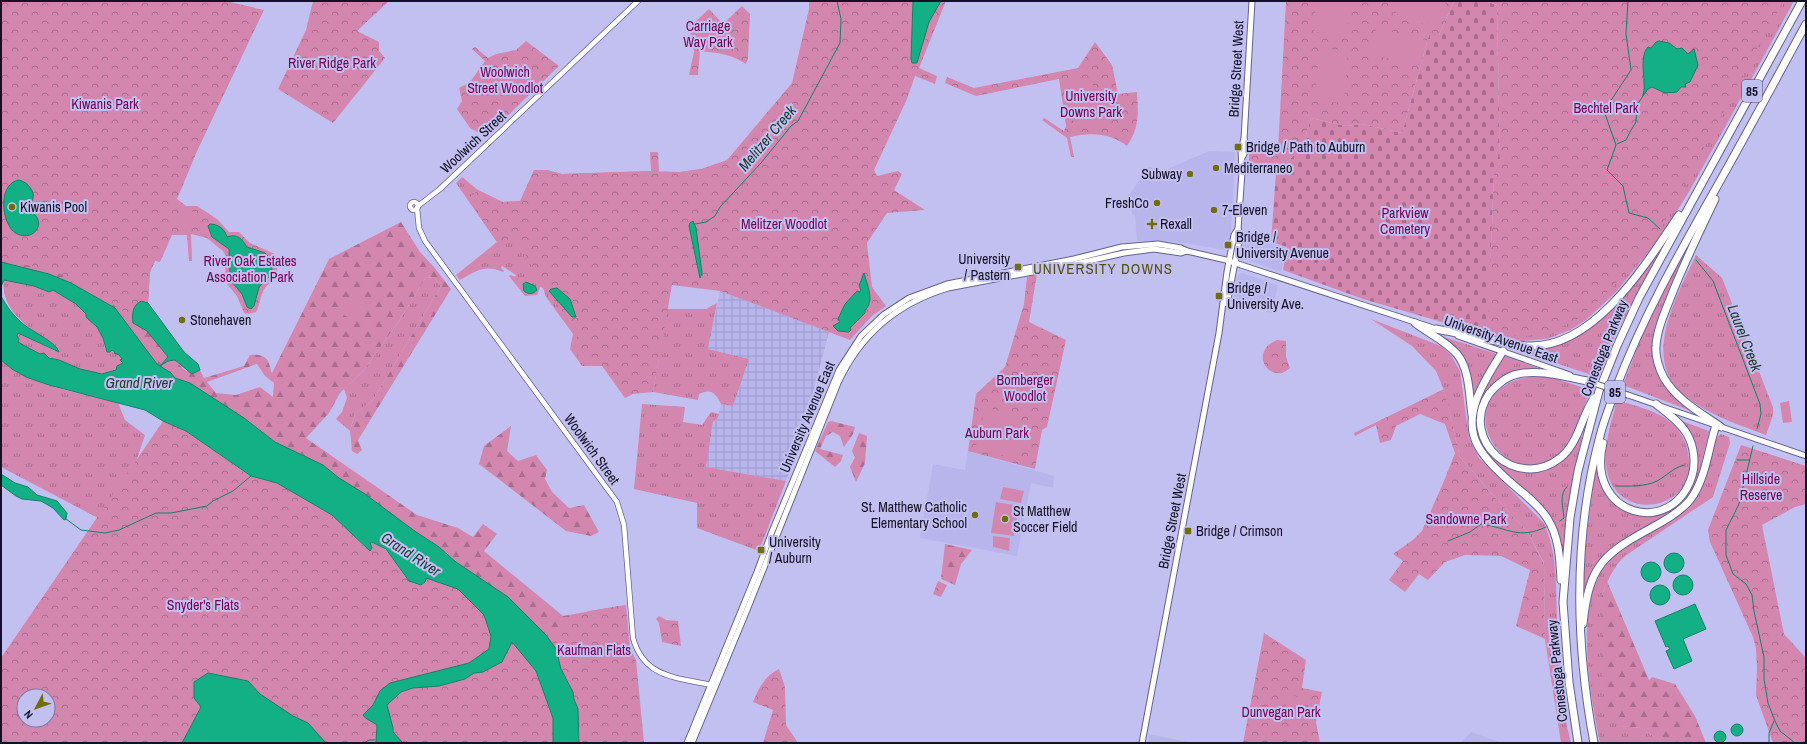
<svg xmlns="http://www.w3.org/2000/svg" width="1807" height="744" font-family="'Archivo Narrow',sans-serif">
  <defs>
    <pattern id="industrial-grid" width="8" height="8" patternUnits="userSpaceOnUse"><rect width="8" height="8" fill="#b8b5ec"/><path d="M0 4h8M4 0v8" fill="none" stroke="#9d9bca"/></pattern>
    <pattern id="grass-tufts" width="24" height="20" patternUnits="userSpaceOnUse"><rect width="24" height="20" fill="#d387af"/><path d="M3 7l-1-3M5 7V3M7 7l1-3M15 17l-1-3M17 17v-4M19 17l1-3" fill="none" stroke="#aa6d8e"/></pattern>
    <pattern id="forest-firs" width="22" height="20" patternUnits="userSpaceOnUse"><rect width="22" height="20" fill="#d387af"/><path d="M5 1l3.5 6h-7zM16 11l3.5 6h-7z" fill="#aa6d8e"/></pattern>
    <pattern id="cemetery-stones" width="16" height="16" patternUnits="userSpaceOnUse"><rect width="16" height="16" fill="#d387af"/><path d="M2 7V4a2 2 0 0 1 4 0v3zM10 15v-3a2 2 0 0 1 4 0v3z" fill="#aa6d8e"/></pattern>
    <pattern id="park-crowns" width="20" height="18" patternUnits="userSpaceOnUse"><rect width="20" height="18" fill="#d387af"/><path d="M2 6a3 3 0 1 1 6 0M12 15a3 3 0 1 1 6 0" fill="none" stroke="#aa6d8e"/></pattern>
  </defs>
  <rect width="100%" height="100%" fill="#c2c0f1"/>
  <g fill="#b8b5ec">
    <path d="M1209 151 1235 152 1231 234 1229 243 1224 250 1190 244 1162 241H1137L1135 215 1132 214 1129 195 1149 167 1163 171Z"/>
    <path d="M1243 236 1287 247 1281 272 1242 258 1240 253Z"/>
    <path d="M1242 273 1278 285 1271 313 1233 300 1238 275Z"/>
    <path d="M968 451 1054 476 1053 488 1031 483 1017 556 920 538 933 464 965 470Z"/>
    <path d="M1471 732 1502 743H1461Z"/>
    <path d="M1149 734 1188 742V743H1148Z"/>
  </g>
  <path fill="url(#industrial-grid)" d="M720 291 829 332 797 453 786 481 705 467 713 421 717 420 721 404 733 406 749 359 708 349Z"/>
  <g fill="url(#grass-tufts)">
    <path d="M1754 1H1794L1729 120 1690 190 1661 237 1615 293 1586 320 1570 330 1547 339 1522 341 1486 335 1493 222Z"/>
    <path d="M701 169 583 354 592 366H582L570 349 573 334 546 297 543 288 540 287 537 295 525 296 509 276 511 275 515 277 516 275 502 266 501 268 504 271 503 272C485 264 476 271 460 280L456 275 497 242 456 183 462 177 478 190 503 202 521 201 534 170H547L562 174 650 171 680 172Z"/>
    <path d="M1658 250 1660 252 1615 336 1598 377 1504 346 1505 344 1534 349 1592 325Z"/>
    <path d="M1684 252 1686 254 1657 328 1656 365 1691 411 1623 385 1642 336Z"/>
    <path d="M1696 255 1722 278 1773 407V415L1766 435C1739 425 1712 416 1689 399 1638 363 1676 298 1696 255Z"/>
    <path d="M426 277 434 278 441 286 373 400 355 414 350 431 336 419 342 412 347 398 344 389 364 370 399 321Z"/>
    <path d="M4 280 53 290 76 304 97 327 103 338 105 349C114 351 120 354 123 363 120 367 116 372 111 373 92 377 75 366 58 360 52 358 49 358 44 353L40 354 18 342V333L55 351 59 350C56 348 55 346 52 343 50 341 45 339 42 337 23 324 0 306 4 280Z"/>
    <path d="M717 303 708 349 749 359 733 406 721 404C716 393 711 388 699 394L698 400 653 392 667 309H706Z"/>
    <path d="M1371 319 1441 346 1451 355 1460 371 1469 438 1479 458 1544 523C1557 552 1556 585 1557 616 1559 658 1560 702 1571 743H1561L1545 639 1544 563 1527 531 1492 494 1460 457 1444 390 1436 371 1412 346Z"/>
    <path d="M1444 337 1497 354 1473 400 1467 366 1444 340Z"/>
    <path d="M1504 356 1538 368C1527 370 1500 375 1494 385 1490 391 1488 399 1486 405 1483 411 1478 419 1478 425 1478 464 1529 486 1560 463 1569 456 1574 446 1580 437H1582C1572 476 1566 513 1563 552H1561L1553 524 1493 463C1486 454 1478 444 1475 433 1468 407 1491 378 1504 356Z"/>
    <path d="M1 360C33 387 78 392 118 403L125 420 145 435 137 459 112 508 98 518 1 467Z"/>
    <path d="M1535 376 1554 378 1590 390C1584 407 1574 435 1563 449 1518 501 1449 417 1509 383 1516 379 1527 378 1535 376Z"/>
    <path d="M1617 400C1635 406 1656 410 1670 422 1680 430 1686 441 1688 453 1702 511 1614 527 1606 466 1603 445 1612 421 1617 400Z"/>
    <path d="M642 404 685 407 683 422 702 425 711 412 719 414 717 420 713 421 706 467 786 481 759 551 697 528V503L634 489Z"/>
    <path d="M1679 420 1709 431 1696 486 1688 499 1675 511 1605 555 1594 568 1585 594H1583L1585 550 1595 471H1597C1600 484 1604 495 1613 504 1638 526 1681 515 1692 484 1694 479 1697 472 1697 466 1696 458 1683 430 1679 420Z"/>
    <path d="M1721 434 1729 437 1730 443 1713 497 1625 556C1614 566 1607 581 1602 595L1622 726 1640 728 1660 740 1661 743H1600C1590 695 1571 593 1613 557 1633 539 1659 529 1681 512 1684 509 1690 506 1693 502 1704 488 1710 439 1721 434Z"/>
  </g>
  <g fill="url(#forest-firs)" fill-rule="evenodd">
    <path d="M401 222 420 252 434 267 451 289 358 440 362 450 357 454 352 451 350 431 355 414 373 400 441 286 434 278 426 277 399 321 364 370 340 393 329 413 306 438 417 515 458 528 473 537 483 524 497 534 484 551 563 616 619 606 632 708 439 547 416 532 365 494 339 478 323 465 275 442 244 418 190 383 175 378 171 373 157 364 115 308 71 283 49 274 1 262V224L155 261 150 272 148 303 141 301 147 331 168 357 162 365 168 361 175 360 186 371 196 372 200 370 204 378 244 366 250 355C258 354 267 355 269 364 271 368 270 370 272 373L329 259ZM257 364 265 376 274 383 273 397 260 387 236 395 216 393 207 382Z"/>
    <path d="M831 421 855 427 853 434 844 447 840 436 833 432 826 436 820 449 843 455 841 461 835 467 815 451 828 422Z"/>
    <path d="M511 426 507 451 518 461 536 455 547 470 545 479 552 492 569 508 584 505 599 532 591 536 566 531 479 464 484 446Z"/>
    <path d="M859 433 867 436 865 463 856 482 850 467 855 457 852 451Z"/>
    <path d="M945 544 972 550 961 564 955 585 941 579Z"/>
    <path d="M1607 581 1649 680 1652 677 1675 684 1695 716 1706 743H1661L1660 740 1640 728 1622 726 1605 705 1602 657V595Z"/>
  </g>
  <path fill="url(#cemetery-stones)" d="M1454 1H1485L1497 5 1500 161 1494 171 1489 304 1486 335 1363 299 1283 270 1287 247 1271 242 1276 172 1302 148 1311 118 1346 126 1362 124 1402 133 1429 35H1439Z"/>
  <g fill="url(#park-crowns)" fill-rule="evenodd">
    <path d="M1 1H226L264 10 198 149 177 199 186 206H197L217 219 229 232H239L250 243 275 254C277 263 280 275 272 281 269 284 265 287 263 291 260 298 260 305 256 312L249 314 244 313 237 296 227 284 225 279 226 256 223 251 207 238 191 234 192 261H189L187 235H172L160 262 155 261 150 272 148 303 141 302 135 305 133 323 147 331 138 338 123 319 124 312 73 278 41 268 1 260Z"/>
    <path d="M313 1H389L357 31 379 42V51L385 58 333 123 278 89 306 30Z"/>
    <path d="M809 1H946L919 68 937 76 935 84 915 76 907 99 874 170 877 176 898 171 902 174 894 190 925 210 887 213 867 243 872 287 886 306 872 316 850 340 720 291 672 285 653 392 633 394 625 398 602 366H592L578 358 575 349 578 333 545 288 515 238 497 242 468 199 478 190 502 202 520 201 534 170H547L562 174 651 171 650 152H658L659 172H680L701 169 727 160 792 83 809 9Z"/>
    <path d="M1286 1H1454L1439 35H1429L1402 133 1362 124 1346 126 1311 118 1302 148 1276 172 1248 170 1250 146 1278 150Z"/>
    <path d="M1485 1H1783L1658 233 1625 273 1604 296 1576 320 1558 328 1529 336 1486 335 1489 304 1494 171 1500 161 1497 5Z"/>
    <path d="M742 6 750 14 748 58 746 64C732 54 717 53 700 51L698 75H689L694 52 689 24 696 21 709 9 723 24Z"/>
    <path d="M526 41 559 66 486 137 470 128 457 109 462 101 459 88 470 82 485 61 472 49 475 47 488 58 496 54 516 50Z"/>
    <path d="M1095 42 1112 65 1118 94 1137 92C1138 114 1140 127 1127 146 1110 133 1091 132 1070 137L1074 157H1071L1067 138 1042 120 1044 118 1064 131 1066 126 1059 79 976 96 945 83 947 77 974 88 1078 68Z"/>
    <path d="M1037 274 1029 322 1066 340 1047 427 1042 430 1035 469 968 451 976 394 1005 367 1024 304 1027 277Z"/>
    <path d="M1277 340 1286 341V357L1290 368C1288 370 1284 372 1282 373 1264 376 1252 350 1277 340Z"/>
    <path d="M1444 389 1460 457 1492 494 1527 531 1544 564 1545 639 1516 626 1530 570 1501 556 1465 555 1445 562 1428 580 1419 574 1405 592 1389 580 1403 561 1393 554 1414 539 1422 531 1444 481 1455 453 1445 424 1420 414 1396 426 1391 440 1380 443 1376 425 1355 436 1354 433Z"/>
    <path d="M163 421 186 431 250 476 277 483 332 515 366 548 371 542C397 547 401 590 424 584L426 577 458 589 512 642 536 671 553 718V743H1V658ZM24 696H48V720H24Z"/>
    <path d="M1741 445 1806 466V504L1795 507 1762 525 1784 634 1806 658V743H1773L1756 695 1757 668 1756 648 1753 637 1710 542 1708 530Z"/>
    <path d="M938 581 947 585 941 597 933 594Z"/>
    <path d="M626 605 630 648 636 660 644 743H579C581 730 577 703 572 691 570 683 564 676 561 669 556 654 555 649 546 635L589 611Z"/>
    <path d="M659 616 666 620 678 621 681 646 662 642 659 623 656 619Z"/>
    <path d="M1264 633 1306 660 1302 688 1322 692 1316 722 1320 743H1243Z"/>
    <path d="M779 669 785 687 786 725 798 743H763L773 710 753 702C759 687 765 676 779 669Z"/>
  </g>
  <g fill="#d387af">
    <path d="M1316 1H1350L1347 34 1314 32Z"/>
    <path d="M1388 1H1446L1440 24C1417 24 1400 24 1388 1Z"/>
    <path d="M1376 28 1426 40 1420 67 1370 54Z"/>
    <path d="M1319 48 1348 51 1344 103 1315 101Z"/>
    <path d="M1080 79C1105 91 1112 90 1115 120L1075 127 1065 85Z"/>
    <path d="M189 211H192L198 218 184 232 177 226Z"/>
    <path d="M356 298 364 304 352 320 343 314Z"/>
    <path d="M1789 401 1792 422 1783 423 1780 403Z"/>
    <path d="M985 408C1005 410 1023 420 1022 443 1022 448 1019 454 1018 458L975 450Z"/>
    <path d="M1003 487 1024 491 1021 503 1000 499Z"/>
    <path d="M996 502 1019 506 1014 536 991 533Z"/>
    <path d="M993 536 1010 538 1009 551 993 547Z"/>
    <path d="M1288 695 1306 698 1303 718 1284 715Z"/>
  </g>
  <g fill="#14b085" stroke="#148068">
    <path d="M913 1H941L929 22 917 63H912L911 59Z"/>
    <path d="M1659 41 1669 43 1677 49 1682 48 1688 54 1694 49 1698 65 1690 82 1685 84 1686 87H1681L1677 92 1665 93 1652 87 1648 89 1643 96C1647 82 1638 58 1648 47L1651 48 1656 42Z"/>
    <path d="M19 180C34 184 41 205 21 205L20 209 22 211H31C36 215 40 220 38 227 34 238 19 238 12 230 0 215 0 183 19 180Z"/>
    <path d="M693 221 696 228 702 273 700 278 689 226 690 223Z"/>
    <path d="M210 224C218 224 225 229 227 237 237 233 242 239 247 247L265 253 270 259 272 269 271 275 259 287 254 306 251 309 247 307 242 294 232 282 230 277 229 249 212 237 208 226Z"/>
    <path d="M1 262 49 274 71 283 115 308 157 364 160 366 168 357 147 331 133 323C132 313 132 307 141 301L148 303 184 352 198 364 200 370 192 374 175 360 168 361 160 366 171 373 175 378 190 383 244 418 275 442 323 465 339 478 365 494 416 532 439 547 456 562 508 597 546 635 556 649 561 669 573 692 574 699 578 709 579 743H553V718L536 671 512 642 502 662 483 672 474 673 465 679 439 686 413 688 401 692 387 705 393 728V732L403 743H376L377 725C372 721 366 720 363 715L373 705 380 691 390 683 469 663 489 649 491 636 484 615 458 589 426 578 425 582 421 585 409 581 386 549 372 542 370 543 372 548 370 551 332 515 277 483 251 476 186 431 163 421 145 410 49 385 26 377 12 369 1 360V296C7 307 13 315 22 323 32 332 55 341 59 352L18 333 17 336 19 339 18 342 25 346 40 354 44 353 49 358 59 360 80 369 102 374 116 370 117 366 123 363 120 360 122 359 119 355 114 353 115 352 112 350 110 352H107L103 338 97 327 86 317V314L76 304 53 290 49 292 34 286 4 280 1 287Z"/>
    <path d="M864 273C867 284 875 302 865 310V313L850 328 851 330 849 332 838 331 833 326 840 322 838 319 845 304 857 291 860 292 861 290 859 286Z"/>
    <path d="M526 282 535 286 537 290C533 294 529 295 524 291L523 284Z"/>
    <path d="M557 288 570 299 576 317H572L549 291 551 289Z"/>
    <path d="M1 474 15 483 28 487 37 495 57 501 67 513 66 519 64 520 53 508 41 501 22 499 16 496 1 485Z"/>
    <circle cx="1674" cy="563" r="10"/>
    <circle cx="1651" cy="572" r="10"/>
    <circle cx="1683" cy="585" r="10"/>
    <circle cx="1660" cy="595" r="10"/>
    <path d="M1695 604 1706 629 1683 639 1692 661 1674 669 1666 651 1670 649 1668 646 1666 647 1655 621Z"/>
    <path d="M208 673 248 681 260 694 293 716 308 723 326 743H182L201 707 194 698V682Z"/>
    <circle cx="1737" cy="730" r="6"/>
    <circle cx="1720" cy="737" r="6"/>
  </g>
  <g fill="none" stroke-linecap="round" stroke-linejoin="round">
    <g stroke="#148068" stroke-width="1">
      <path d="M1628 1 1626 34 1631 70 1604 111 1616 145 1607 170 1623 186 1629 213 1648 218 1660 229"/>
      <path d="M1617 144 1626 140 1631 130 1636 122 1637 105 1643 96"/>
      <path d="M695 224 706 222 715 216 720 207 761 163 791 126 798 121 840 43 841 19 837 1"/>
      <path d="M1696 260 1713 281 1760 404 1761 414 1757 429"/>
      <path d="M1753 446 1739 504 1726 530V555L1733 574 1746 584 1752 595 1754 611 1764 657V679L1768 703 1775 721 1780 731 1795 743"/>
      <path d="M1737 460H1749"/>
      <path d="M1616 486C1629 486 1645 487 1657 481 1668 475 1671 469 1684 465"/>
      <path d="M66 519 81 530 105 533 119 530 156 513H171L207 506 213 501 233 491 251 476"/>
      <path d="M1560 521 1564 518C1563 508 1559 493 1567 487"/>
      <path d="M1448 541 1470 532 1481 524C1509 528 1518 540 1546 527"/>
      <path d="M364 743 369 740H375"/>
      <path d="M1769 743V733L1774 721"/>
    </g>
    <defs>
      <g id="tertiary">
        <circle cx="414" cy="206" r="4"/>
        <path d="M418 206 440 189 638 1"/>
        <path d="M417 208 419 228 425 241 617 502 624 525 633 638C644 678 676 677 711 685"/>
      </g>
      <g id="secondary">
        <path d="M1242 158C1246 151 1247 146 1244 139"/>
        <path d="M1224 304 1228 299 1240 236 1238 229 1242 172 1241 149 1244 139 1252 1"/>
        <path d="M1458 336 1570 375"/>
        <path d="M1628 395 1806 456"/>
        <path d="M687 743 757 572 771 534 839 370 861 336 883 315 909 298 947 284 1074 259 1122 247 1158 244 1181 248 1187 251 1226 260 1439 330"/>
        <path d="M692 743 747 610 838 383C860 335 898 303 948 288L1075 264 1124 253 1154 249 1181 253 1187 251"/>
        <path d="M1142 743 1219 333 1227 272 1234 235 1238 229"/>
      </g>
      <g id="motorway">
        <path d="M1715 199C1699 233 1683 265 1670 299 1664 314 1657 330 1656 346 1655 356 1659 369 1664 378 1677 400 1701 413 1721 427"/>
        <path d="M1415 323C1428 333 1446 341 1457 354 1470 370 1469 395 1472 415"/>
        <path d="M1436 329C1458 333 1480 338 1502 342 1510 343 1520 346 1529 346 1595 348 1646 264 1679 215"/>
        <path d="M1503 351C1487 377 1460 414 1478 446 1486 460 1498 471 1510 482 1523 493 1538 504 1547 518 1559 536 1560 559 1561 580"/>
        <path d="M1588 381C1565 377 1541 369 1518 374 1507 376 1496 385 1489 394 1458 440 1517 492 1560 458 1579 443 1581 417 1594 398"/>
        <path d="M1603 443C1585 516 1672 539 1692 476 1696 463 1694 446 1687 434 1680 422 1667 413 1656 404"/>
        <path d="M1583 624C1589 565 1603 554 1653 527 1666 520 1681 511 1690 500 1706 479 1708 449 1716 425"/>
        <path d="M1578 743 1569 682 1563 602 1570 518 1578 471 1599 391 1617 346 1639 298 1802 1"/>
        <path d="M1594 743C1575 641 1573 537 1600 436 1604 419 1611 404 1616 388 1642 319 1678 255 1715 190 1746 135 1776 79 1806 24"/>
      </g>
    </defs>
    <use href="#tertiary" stroke="#65628e" stroke-width="6"/>
    <use href="#secondary" stroke="#65628e" stroke-width="7"/>
    <use href="#motorway" stroke="#65628e" stroke-width="9"/>
    <use href="#tertiary" stroke="#fff" stroke-width="4.5"/>
    <use href="#secondary" stroke="#fff" stroke-width="5"/>
    <use href="#motorway" stroke="#fff" stroke-width="7"/>
    <defs>
      <path id="secondary-bridge" d="M1588 381 1628 395"/>
    </defs>
    <use href="#secondary-bridge" stroke="#65628e" stroke-width="7" stroke-linecap="butt"/>
    <use href="#secondary-bridge" stroke="#fff" stroke-width="5"/>
  </g>
  <g fill="#716d0d" stroke="#c2c0f1" stroke-width="1.5">
    <rect x="1234" y="143" width="8" height="8" rx="2"/>
    <circle cx="1216" cy="168" r="4"/>
    <circle cx="1190" cy="174" r="4"/>
    <circle cx="1157" cy="203" r="4"/>
    <circle cx="12" cy="207" r="4"/>
    <circle cx="1214" cy="210" r="4"/>
    <path d="M1150 218h4v4h4v4h-4v4h-4v-4h-4v-4h4z"/>
    <rect x="1224" y="241" width="8" height="8" rx="2"/>
    <rect x="1014" y="263" width="8" height="8" rx="2"/>
    <rect x="1215" y="292" width="8" height="8" rx="2"/>
    <circle cx="182" cy="320" r="4"/>
    <circle cx="975" cy="515" r="4"/>
    <circle cx="1005" cy="519" r="4"/>
    <rect x="1184" y="527" width="8" height="8" rx="2"/>
    <rect x="757" y="546" width="8" height="8" rx="2"/>
  </g>
  <g text-anchor="middle" dominant-baseline="central" stroke-width="4" stroke-linejoin="round" paint-order="stroke">
    <g fill="#c2c0f1" stroke="#484661" stroke-width="1">
      <rect x="1742" y="80" width="20" height="22" rx="3"/>
      <rect x="1605" y="381" width="20" height="22" rx="3"/>
    </g>
    <g font-size="13" font-weight="bold" fill="#131123">
      <text x="1752" y="91">85</text>
      <text x="1615" y="392">85</text>
    </g>
    <g font-size="14" fill="#75004f" stroke="#c2c0f1">
      <text x="708" y="26">Carriage<tspan x="708" dy="16">Way Park</tspan></text>
      <text x="332" y="63">River Ridge Park</text>
      <text x="505" y="72">Woolwich<tspan x="505" dy="16">Street Woodlot</tspan></text>
      <text x="1091" y="96">University<tspan x="1091" dy="16">Downs Park</tspan></text>
      <text x="105" y="104">Kiwanis Park</text>
      <text x="1606" y="108">Bechtel Park</text>
      <text x="1405" y="213">Parkview<tspan x="1405" dy="16">Cemetery</tspan></text>
      <text x="784" y="224">Melitzer Woodlot</text>
      <text x="250" y="261">River Oak Estates<tspan x="250" dy="16">Association Park</tspan></text>
      <text x="1025" y="380">Bomberger<tspan x="1025" dy="16">Woodlot</tspan></text>
      <text x="997" y="433">Auburn Park</text>
      <text x="1761" y="479">Hillside<tspan x="1761" dy="16">Reserve</tspan></text>
      <text x="1466" y="519">Sandowne Park</text>
      <text x="203" y="605">Snyder's Flats</text>
      <text x="594" y="650">Kaufman Flats</text>
      <text x="1281" y="712">Dunvegan Park</text>
    </g>
    <g font-size="14" fill="#131123" stroke="#c2c0f1">
      <text transform="translate(1236 69) rotate(-87)">Bridge Street West</text>
      <text transform="translate(473 142) rotate(-43)">Woolwich Street</text>
      <text transform="translate(1501 339) rotate(19)">University Avenue East</text>
      <text transform="translate(1604 348) rotate(-68)">Conestoga Parkway</text>
      <text transform="translate(807 417) rotate(-67)">University Avenue East</text>
      <text transform="translate(592 449) rotate(54)">Woolwich Street</text>
      <text transform="translate(1172 521) rotate(-79)">Bridge Street West</text>
      <text transform="translate(1557 671) rotate(-96)">Conestoga Parkway</text>
    </g>
    <g font-size="14" fill="#131123" stroke="#c2c0f1" text-anchor="start">
      <text x="1246" y="147">Bridge / Path to Auburn</text>
      <text x="1224" y="168">Mediterraneo</text>
      <text x="1182" y="174" text-anchor="end">Subway</text>
      <text x="1149" y="203" text-anchor="end">FreshCo</text>
      <text x="20" y="207">Kiwanis Pool</text>
      <text x="1222" y="210">7-Eleven</text>
      <text x="1160" y="224">Rexall</text>
      <text x="1236" y="237">Bridge /<tspan x="1236" dy="16">University Avenue</tspan></text>
      <text x="1010" y="259" text-anchor="end">University<tspan x="1010" dy="16">/ Pastern</tspan></text>
      <text x="1227" y="288">Bridge /<tspan x="1227" dy="16">University Ave.</tspan></text>
      <text x="190" y="320">Stonehaven</text>
      <text x="967" y="507" text-anchor="end">St. Matthew Catholic<tspan x="967" dy="16">Elementary School</tspan></text>
      <text x="1013" y="511">St Matthew<tspan x="1013" dy="16">Soccer Field</tspan></text>
      <text x="1196" y="531">Bridge / Crimson</text>
      <text x="769" y="542">University<tspan x="769" dy="16">/ Auburn</tspan></text>
    </g>
    <g font-size="15" font-style="italic" fill="#213d32" stroke="#c2c0f1">
      <text transform="translate(767 138) rotate(-50)">Melitzer Creek</text>
      <text transform="translate(1745 338) rotate(69)">Laurel Creek</text>
      <text x="139" y="382">Grand River</text>
      <text transform="translate(411 554) rotate(33)">Grand River</text>
    </g>
    <g font-size="15" letter-spacing="1" fill="#545115" stroke="#c2c0f1">
      <text x="1103" y="268">UNIVERSITY DOWNS</text>
    </g>
  </g>
  <rect width="1807" height="744" fill="none" stroke="#131123" stroke-width="4"/>
  <g transform="translate(36 708) rotate(229)"><circle r="19" fill="#c2c0f1" stroke="#7c7a9f"/>
  <path d="M0-3L7 15L0 10L-7 15Z" fill="#716d0d"/>
  <text y="-6" font-size="11" font-weight="bold" text-anchor="middle" fill="#131123">N</text>
  </g>
</svg>
